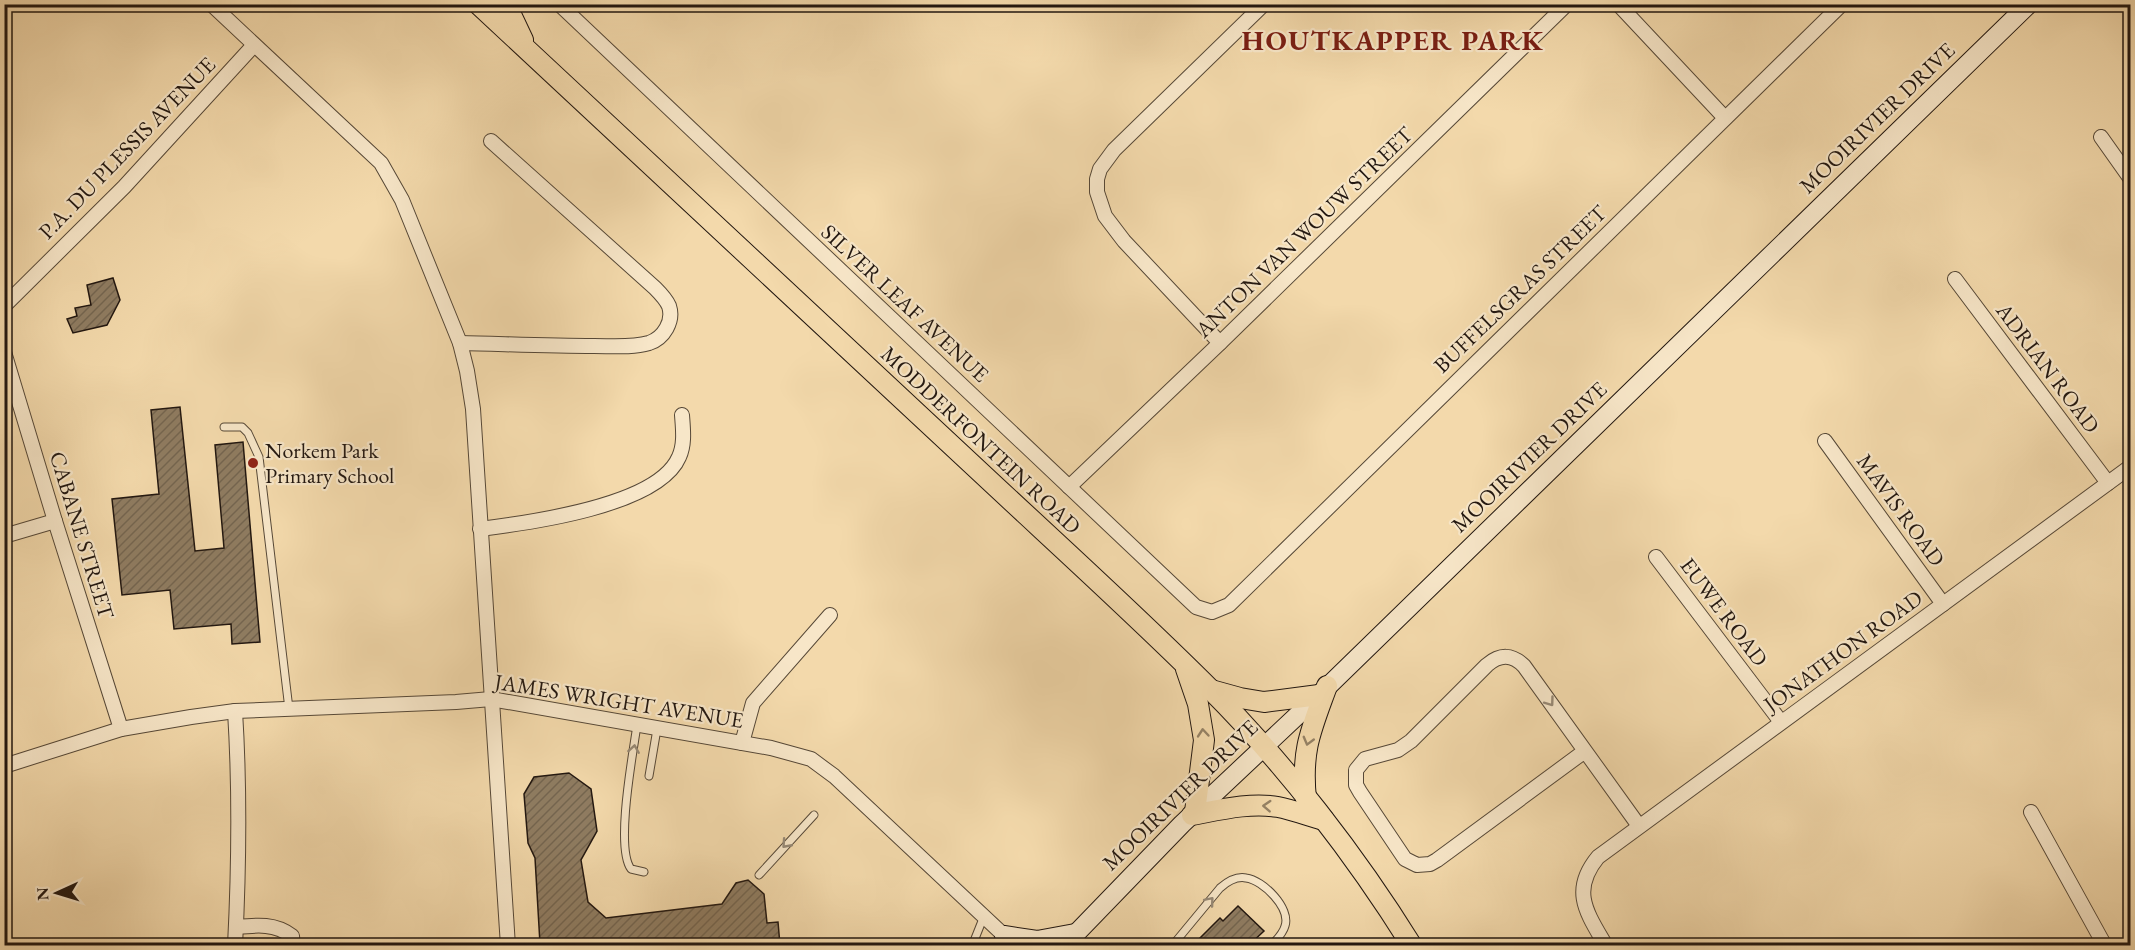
<svg xmlns="http://www.w3.org/2000/svg" width="2135" height="950" font-family="'EB Garamond',serif">
  <defs>
    <pattern id="building-hatch" width="6" height="6" patternUnits="userSpaceOnUse" patternTransform="scale(1.5)"><rect width="6" height="6" fill="#8f7c61"/><path d="M-1 1l2-2M0 6l6-6M5 7l2-2" fill="none" stroke="#74654f"/></pattern>
  </defs>
  <rect width="100%" height="100%" fill="#f3d9ab"/>
  <filter id="stains"><feTurbulence type="fractalNoise" baseFrequency=".00333" numOctaves="4"/><feColorMatrix values="0 0 0 0 .2 0 0 0 0 .09 0 0 0 0 .02 0 0 0 .5 -.17"/></filter>
  <radialGradient id="worn" r=".72"><stop offset=".6" stop-color="#630" stop-opacity="0"/><stop offset="1" stop-color="#630" stop-opacity=".3"/></radialGradient>
  <g fill="url(#building-hatch)" stroke="#221710" stroke-width="1.5">
    <path d="M113 278 120 300 107 325 73 333 67 319 77 316 75 308 91 305 87 285Z"/>
    <path d="M180 407 195 551 224 548 215 445 243 442 260 642 232 644 231 624 174 629 170 590 122 595 112 499 159 494 151 410Z"/>
    <path d="M569 773 591 789 597 831 581 860 588 902 606 918 722 904 736 883 748 880 764 894 767 923 778 922 780 945H571L565 941 540 944 535 858 528 843 524 794 534 777Z"/>
    <path d="M1238 906 1264 931 1249 945H1193L1220 918 1223 921Z"/>
  </g>
  <g fill="none" stroke-linecap="round" stroke-linejoin="round">
    <defs>
      <g id="lane">
        <path d="M224 427H242L248 433 259 457 289 709"/>
        <path d="M637 725C633 753 615 848 631 869L644 872"/>
        <path d="M649 776 657 729"/>
        <path d="M759 875 814 815"/>
        <path d="M972 946 984 916"/>
        <path d="M1172 946 1220 888C1228 881 1236 876 1246 878 1263 880 1291 908 1285 926 1283 934 1276 940 1271 946"/>
      </g>
      <g id="street">
        <path d="M211 4 381 163 402 200 460 343 467 371 473 409 508 946"/>
        <path d="M559 4 1196 607 1212 612 1229 605 1842 4"/>
        <path d="M1618 4 1725 118"/>
        <path d="M2101 137 2130 178"/>
        <path d="M1955 279 2108 483"/>
        <path d="M4 306 124 187 254 45"/>
        <path d="M460 343C505 344 549 346 594 346 612 346 632 348 649 343 664 338 674 321 669 306 666 299 660 293 655 288L491 141"/>
        <path d="M1220 343 1124 241 1105 216 1097 192V179L1100 169 1114 150 1264 4"/>
        <path d="M4 352 55 521 121 729"/>
        <path d="M1825 441 1943 604"/>
        <path d="M1069 487 1220 343 1567 4"/>
        <path d="M480 529C528 523 658 506 679 457 685 444 683 429 682 415"/>
        <path d="M4 536 55 521"/>
        <path d="M1656 557 1781 722"/>
        <path d="M742 743 753 703 830 615"/>
        <path d="M1585 751 1437 860 1430 864 1417 865 1405 859 1360 792 1356 785V770L1365 759 1398 750 1411 741 1487 665C1500 654 1512 654 1524 666L1639 826"/>
        <path d="M4 766 121 729 191 717 235 711 456 702 491 699 771 748 811 759 834 776 1009 940"/>
        <path d="M2031 812 2105 946"/>
        <path d="M236 927C257 925 275 923 292 936L293 946"/>
        <path d="M235 946C239 867 240 790 235 711"/>
        <path d="M1606 946C1587 913 1570 891 1598 857L2130 467"/>
      </g>
      <g id="secondary">
        <path d="M1004 935 1037 940 1075 933"/>
        <path d="M1064 946 1182 824 1319 695 2029 4"/>
      </g>
      <g id="primary">
        <path d="M478 4C644 160 811 314 977 469 1055 542 1134 613 1210 689 1285 764 1356 856 1412 946"/>
        <path d="M506 4 523 40"/>
        <path d="M1186 669 1198 704 1204 740 1195 812"/>
        <path d="M1211 690 1240 698 1264 702 1319 695"/>
        <path d="M1306 799C1301 750 1311 730 1327 686"/>
        <path d="M1192 815C1219 810 1250 802 1278 807 1293 810 1309 816 1324 820"/>
      </g>
    </defs>
    <use href="#lane" stroke="#564837" stroke-width="9"/>
    <use href="#street" stroke="#564837" stroke-width="16"/>
    <use href="#secondary" stroke="#221710" stroke-width="20"/>
    <use href="#primary" stroke="#221710" stroke-width="22"/>
    <use href="#lane" stroke="#f7e6c8" stroke-width="7"/>
    <use href="#street" stroke="#f7e6c8" stroke-width="14"/>
    <use href="#secondary" stroke="#f7e6c8" stroke-width="18"/>
    <use href="#primary" stroke="#f3d9ab" stroke-width="20"/>
  </g>
  <defs><path id="oneway-chevron" d="M-2-3.5L2.5 0L-2 3.5" fill="none" stroke-width="1.6" stroke-linecap="round" stroke-linejoin="round" transform="scale(1.5)"/></defs>
  <g stroke="#978975">
    <use href="#oneway-chevron" transform="translate(1550 702) rotate(54)"/>
    <use href="#oneway-chevron" transform="translate(634 749) rotate(-81)"/>
    <use href="#oneway-chevron" transform="translate(786 844) rotate(132)"/>
    <use href="#oneway-chevron" transform="translate(1210 901) rotate(-50)"/>
  </g>
  <g stroke="#958265">
    <use href="#oneway-chevron" transform="translate(1203 733) rotate(-95)"/>
    <use href="#oneway-chevron" transform="translate(1308 741) rotate(105)"/>
    <use href="#oneway-chevron" transform="translate(1267 806) rotate(-177)"/>
  </g>
  <circle fill="#8f2418" stroke="#f7e6c8" stroke-width="2" cx="253" cy="463" r="6"/>
  <g text-anchor="middle" dominant-baseline="central" stroke-width="4.5" stroke-linejoin="round" paint-order="stroke">
    <g font-size="22" fill="#221710" stroke="#f7e6c8">
      <text transform="translate(1877 118) rotate(-44)">MOOIRIVIER DRIVE</text>
      <text transform="translate(127 148) rotate(-46)">P.A. DU PLESSIS AVENUE</text>
      <text transform="translate(1304 232) rotate(-44)">ANTON VAN WOUW STREET</text>
      <text transform="translate(1520 289) rotate(-44)">BUFFELSGRAS STREET</text>
      <text transform="translate(905 303) rotate(43)">SILVER LEAF AVENUE</text>
      <text transform="translate(2048 368) rotate(53)">ADRIAN ROAD</text>
      <text transform="translate(981 440) rotate(43)">MODDERFONTEIN ROAD</text>
      <text transform="translate(1529 457) rotate(-44)">MOOIRIVIER DRIVE</text>
      <text transform="translate(1901 510) rotate(54)">MAVIS ROAD</text>
      <text transform="translate(82 535) rotate(73)">CABANE STREET</text>
      <text transform="translate(1724 612) rotate(53)">EUWE ROAD</text>
      <text transform="translate(1843 651) rotate(-36)">JONATHON ROAD</text>
      <text transform="translate(619 701) rotate(9)">JAMES WRIGHT AVENUE</text>
      <text transform="translate(1180 795) rotate(-44)">MOOIRIVIER DRIVE</text>
    </g>
    <g font-size="22" fill="#221710" stroke="#f7e6c8" text-anchor="start">
      <text x="265" y="450">Norkem Park<tspan x="265" dy="25">Primary School</tspan></text>
    </g>
    <g font-size="28" font-weight="bold" letter-spacing="1.5" fill="#7a1f14" stroke="#f7e6c8">
      <text x="1393" y="40">HOUTKAPPER PARK</text>
    </g>
  </g>
  <rect width="2135" height="950" fill="none" stroke="#f3d9ab" stroke-width="24"/>
  <rect x="6" y="6" width="2123" height="938" fill="none" stroke="#221710" stroke-width="3"/>
  <rect x="12" y="12" width="2111" height="926" fill="none" stroke="#221710" stroke-width="1.5"/>
  <g transform="translate(57 893) rotate(266)" stroke="#f7e6c8" stroke-width="4.5" paint-order="stroke">
  <path d="M0-4.5L10 22L0 15L-10 22Z" fill="#221710"/>
  <text y="-9" font-size="16" font-weight="bold" text-anchor="middle" fill="#221710">N</text>
  </g>
  <rect width="100%" height="100%" filter="url(#stains)"/>
  <rect width="100%" height="100%" fill="url(#worn)"/>
</svg>
